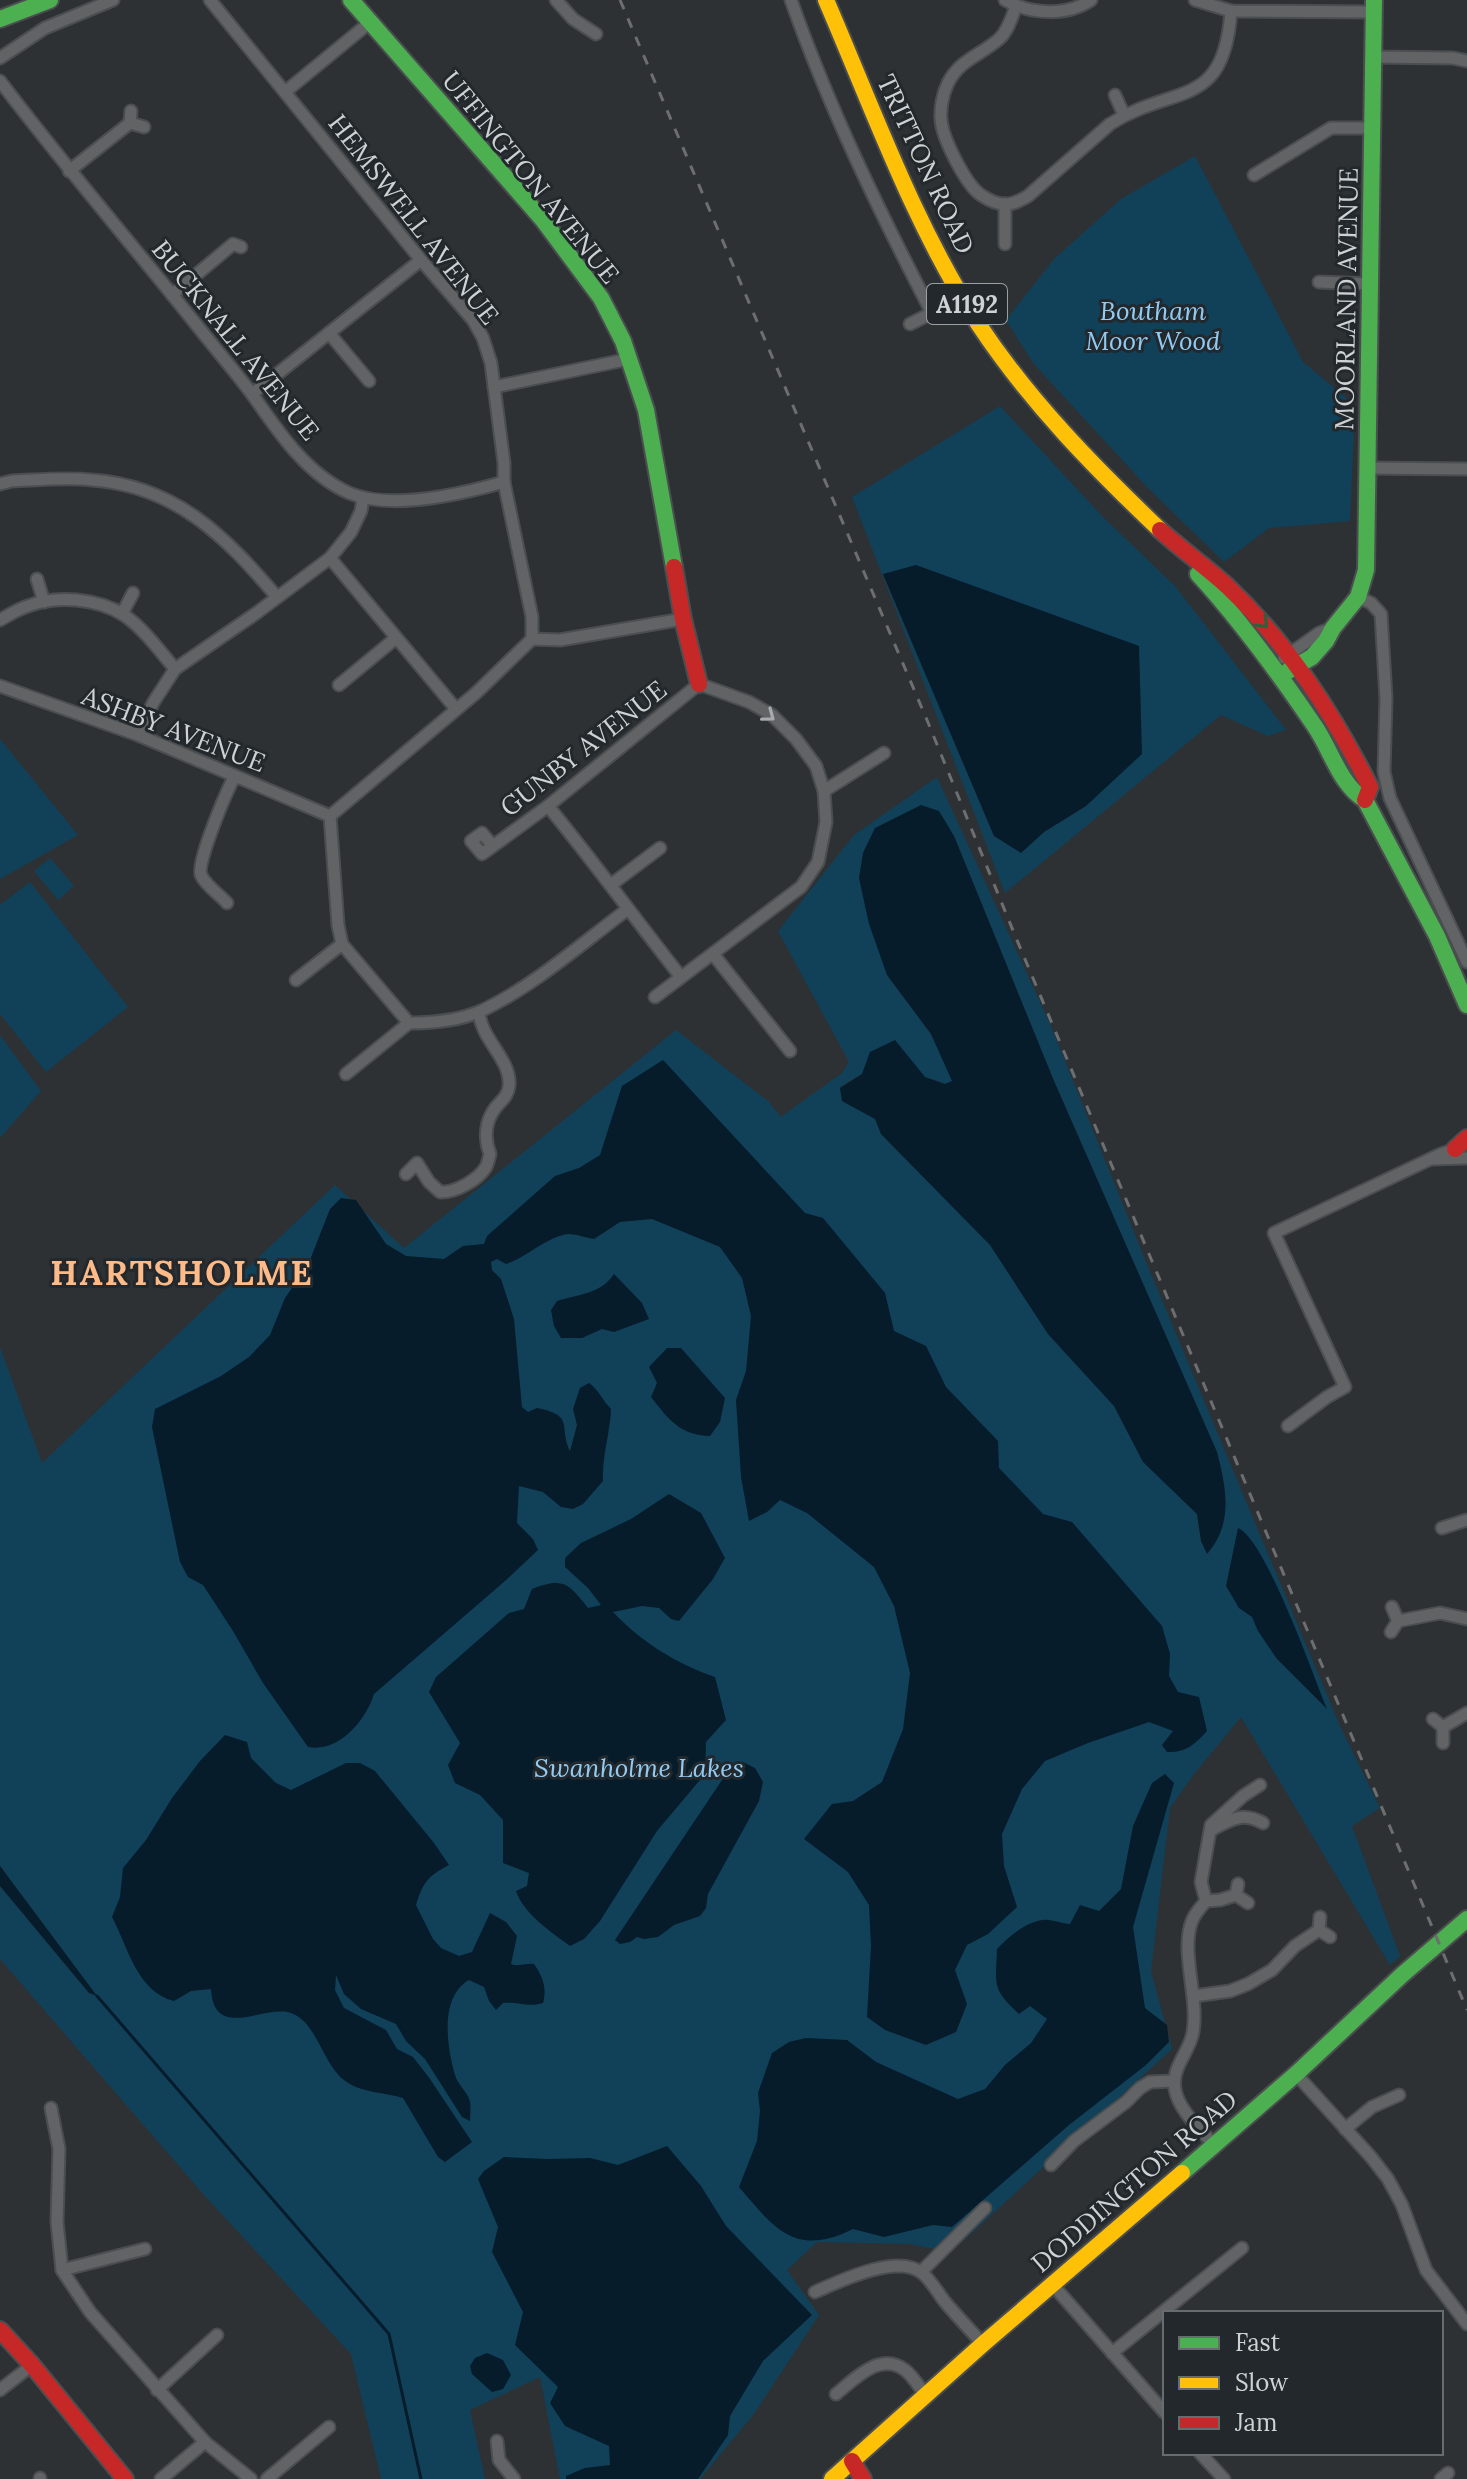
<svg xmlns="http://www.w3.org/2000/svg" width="1467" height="2479" font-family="Lora,serif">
  <rect width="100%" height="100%" fill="#2e3134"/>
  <g fill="#114059" fill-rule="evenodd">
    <path d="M1195 156 1303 362 1355 405 1350 521 1269 528 1224 562 1148 488 1033 363 1006 320 1054 259 1121 199Z"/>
    <path d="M1000 406 1102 516 1175 586 1286 730 1268 736 1221 715 1005 893 852 497ZM883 575 1086 806 1044 832 1021 852 994 836Z"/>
    <path d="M0 739 78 835 0 879Z"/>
    <path d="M937 777 1051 1026 1144 1257 1340 1726 1380 1808 1352 1826 1400 1956 1390 1965 1241 1717 1194 1774 1170 1808 1151 1971 1172 2049 951 2252 910 2244 817 2242 787 2270 819 2315 754 2414 700 2479H560L540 2377 470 2410 485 2479H381L351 2354 204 2195 0 1959V1886L89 1993 96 1995 0 1866V1347L42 1463 335 1185 404 1248 676 1030 768 1101 782 1118V1116L842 1073 849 1062 778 931 854 835ZM954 836 1054 1081 1217 1452C1229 1501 1230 1508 1208 1554L1201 1541 1197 1514 1143 1462 1114 1406 1048 1334 990 1245 881 1134 876 1119 842 1101 840 1087 862 1074 925 1077 945 1084 953 1081 931 1034 887 975Z"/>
    <path d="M50 858 74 886 58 900 34 871Z"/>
    <path d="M30 882 128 1007 46 1072 0 1014V905Z"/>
    <path d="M0 1035 41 1091 0 1138Z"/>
  </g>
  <g fill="#061c2a">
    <path d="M916 565 1139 646 1142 754 1086 806 1044 832 1021 853 994 836 883 574Z"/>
    <path d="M921 805 939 811 954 836 1054 1081 1217 1452C1226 1488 1234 1523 1207 1554L1201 1541 1197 1514 1143 1462 1114 1406 1048 1334 990 1245 881 1134 875 1119 842 1101 840 1088 862 1074 870 1052 895 1040 925 1077 945 1084 952 1081 931 1034 887 975 869 924 859 878 863 853 875 828Z"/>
    <path d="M663 1060 805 1213 823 1218 885 1293 894 1331 926 1346 946 1387 998 1441 999 1468 1043 1514 1072 1522 1162 1626 1170 1654 1169 1676 1178 1692 1199 1697 1207 1731C1195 1744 1186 1753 1167 1752L1162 1745 1173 1731 1149 1722 1088 1743 1045 1761 1022 1789 1002 1834 1004 1866 1017 1907 988 1934 967 1945 955 1970 967 2004 956 2032 926 2045 885 2030 867 2017 871 1946 869 1905 848 1872 804 1839 832 1804 853 1801 882 1782 903 1729 910 1673 894 1606 874 1567 807 1513 780 1500 767 1512 749 1521 741 1477 736 1400 746 1371 751 1316 742 1278 720 1247 652 1219 620 1222 594 1239C586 1238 577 1234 569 1234 547 1236 528 1257 506 1264L497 1259 491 1262 492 1270 501 1279 514 1319 522 1407 528 1412 537 1408C576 1416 558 1426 570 1451L577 1425 573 1409 580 1388 589 1383C598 1389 603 1401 611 1409 610 1434 602 1455 603 1481L583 1504 573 1509 561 1507 543 1492 519 1486 517 1523 533 1539 538 1550 505 1581 374 1694C366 1720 339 1753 308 1747L263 1683 233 1631 203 1585 188 1577 180 1562 152 1427 155 1409 221 1376 249 1357 270 1335 285 1298 308 1265 330 1209 341 1198 356 1200 386 1244 406 1256 444 1259 463 1246 484 1244 487 1236 555 1176 579 1168 600 1155 622 1086Z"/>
    <path d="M614 1274 642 1303 649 1319 614 1332 602 1329 582 1338H561L554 1326 551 1310 557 1301C579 1294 601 1294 614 1274Z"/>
    <path d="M667 1348H681L725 1398 720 1422 710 1436C680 1435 669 1420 651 1397L657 1383 649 1367Z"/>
    <path d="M669 1494 701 1513 725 1558 713 1579 679 1621 671 1619 659 1608 642 1606 613 1612C641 1642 677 1664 715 1677L726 1720 706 1742 705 1774 657 1831 600 1921 584 1939 570 1946C551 1932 524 1914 516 1891L527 1886 529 1873 503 1863V1820L480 1795 455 1783 448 1765 460 1743 429 1692 436 1677 509 1613 524 1609 532 1589C564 1577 568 1583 588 1608L601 1605 588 1588 565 1567V1558L581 1543 631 1519Z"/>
    <path d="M1238 1528C1266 1540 1313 1675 1327 1709L1277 1659 1258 1631 1252 1617 1239 1608 1226 1586Z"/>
    <path d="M225 1735 247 1742 251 1758 276 1783 291 1790 346 1763H360L375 1771 434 1843 449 1865C428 1876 423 1882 416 1905L433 1939 441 1948 459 1956 472 1952 490 1913 506 1922 517 1936 511 1964C518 1967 526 1963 534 1964 543 1977 547 1988 543 2003 526 2008 519 2001 503 2003L496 2010 489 2001 484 1987 469 1980C439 1997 447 2047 455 2075 457 2084 468 2092 470 2102 471 2108 470 2115 470 2121L462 2117 425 2059 406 2041 396 2024 361 2009 344 1994 336 1975 335 1990 344 2008 386 2030 397 2049 413 2057 430 2079 472 2142 445 2162 438 2157 403 2098C384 2092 360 2093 344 2080 323 2064 316 2021 291 2013 264 2004 214 2042 211 1989L191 1991 174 2001C137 1992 128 1947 112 1917L120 1897 123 1868 146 1840 172 1798 200 1761Z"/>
    <path d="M743 1762 755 1768 763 1782 759 1801 708 1894 706 1908 700 1916 674 1925 658 1937 644 1939 637 1937 630 1942 620 1944 615 1940 732 1765Z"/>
    <path d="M1165 1774 1174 1783 1133 1927 1145 2008 1167 2025 1169 2042 1146 2065 1069 2125 952 2227 933 2225 884 2237 853 2229C795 2258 774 2228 739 2187L757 2141 760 2111 758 2093 772 2053 789 2042 806 2038 847 2040 876 2062 958 2099 985 2089 1005 2065 1031 2043 1047 2019 1030 2006 1019 2014C991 1988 996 1985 997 1949 1009 1937 1025 1922 1043 1920 1051 1919 1062 1924 1070 1924L1080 1905 1099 1911 1121 1889 1133 1826 1152 1783Z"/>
    <path d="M0 1866 97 1996 89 1993 0 1886Z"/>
    <path d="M667 2146 701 2186 726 2226 812 2315 763 2361 730 2416 728 2435 698 2479H566V2476L585 2468 610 2465 609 2446 565 2426 550 2403 558 2387 515 2345 523 2312 492 2252 498 2227 478 2179 484 2171 504 2157 547 2159 590 2158 618 2165Z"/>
    <path d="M487 2353 503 2360 511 2375 503 2389 492 2392 472 2374 470 2366 475 2358Z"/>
  </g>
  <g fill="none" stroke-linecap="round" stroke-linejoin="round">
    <path stroke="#061c2a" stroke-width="3" d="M97 1996 389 2334 421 2479"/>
    <defs>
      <g id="street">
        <path d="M210 0 421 260 473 320 483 338 491 363 504 463V482L532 617V639"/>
        <path d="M556 0 573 19 596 34"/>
        <path d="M791 0C829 108 879 211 932 313L910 324"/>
        <path d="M1005 0C1030 14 1066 17 1091 0"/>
        <path d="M1195 0 1231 11 1374 12"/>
        <path d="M1016 6C1012 17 1008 31 999 39 981 55 959 60 948 83 943 93 940 108 941 119 942 138 966 185 981 195 987 199 997 204 1004 204 1013 205 1021 200 1028 196L1110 124C1175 83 1224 111 1231 11"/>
        <path d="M1372 57 1453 58 1467 61"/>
        <path d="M0 58 45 28 113 0"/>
        <path d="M0 81C63 164 130 242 195 323 214 347 234 370 252 394 278 431 306 474 349 493 392 511 462 494 504 482"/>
        <path d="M285 92 369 23"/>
        <path d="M1115 95 1124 115"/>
        <path d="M130 123 144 127"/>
        <path d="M130 123 131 111"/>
        <path d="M69 171 130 123"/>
        <path d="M1254 175 1331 128H1372"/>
        <path d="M1005 244V204"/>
        <path d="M1319 282 1371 284"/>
        <path d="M172 295 233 244 241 247"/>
        <path d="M329 333 369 381"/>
        <path d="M494 387 629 359"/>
        <path d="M252 394 421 260"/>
        <path d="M1368 468 1467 469"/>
        <path d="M0 484 12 481C38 480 65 477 92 480 176 486 225 536 277 597"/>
        <path d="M330 558 456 709"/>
        <path d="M37 579 44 602"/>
        <path d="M1358 597 1371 603 1381 614 1386 698 1384 772 1390 798 1467 962"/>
        <path d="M122 614 133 593"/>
        <path d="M0 620C9 615 18 609 28 606 56 595 97 598 124 615 144 629 159 650 175 669"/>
        <path d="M1284 658 1319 633 1333 628"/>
        <path d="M339 685 396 638"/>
        <path d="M0 686 138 735 330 816"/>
        <path d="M138 735 153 703 175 669 255 614 330 558 351 532 361 511 363 498"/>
        <path d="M824 791 884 753"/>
        <path d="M548 806C594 862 636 920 681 977"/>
        <path d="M330 816 338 925 342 944 409 1023C433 1023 458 1021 481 1011 534 986 581 944 628 909"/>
        <path d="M330 816 476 693 532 639 560 640 683 619"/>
        <path d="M493 846 482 833 471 841 482 854 548 806 699 684 749 702 772 715 796 739 816 766 824 791 826 822 818 862 801 887 655 997"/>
        <path d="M612 884 660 848"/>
        <path d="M227 903C219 894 206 886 201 875 196 863 227 790 235 776"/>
        <path d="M713 954 790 1051"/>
        <path d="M296 980 342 944"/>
        <path d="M346 1074 409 1023"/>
        <path d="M1432 1159 1467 1158"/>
        <path d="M406 1174 417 1163 429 1182 440 1192C455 1193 478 1180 486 1167 488 1163 489 1158 490 1154 484 1138 485 1121 496 1107 502 1100 508 1096 509 1086 512 1060 481 1040 479 1012"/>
        <path d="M1288 1426 1327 1397 1345 1387 1274 1233 1441 1154 1461 1147"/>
        <path d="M1442 1528 1467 1520"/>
        <path d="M1392 1607 1398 1621 1440 1613 1467 1619"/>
        <path d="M1391 1632 1398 1621"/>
        <path d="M1433 1719 1443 1727 1467 1713"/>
        <path d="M1443 1727V1743"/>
        <path d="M1211 1830C1230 1820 1242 1811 1263 1823"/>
        <path d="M1238 1884 1236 1895 1248 1903"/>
        <path d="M1206 1901 1220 1900 1236 1895"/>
        <path d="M1320 1917 1319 1930 1330 1937"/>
        <path d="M1194 1996 1230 1991 1248 1984 1272 1970 1295 1946 1319 1930"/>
        <path d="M1296 2074 1371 2157 1388 2179 1402 2205 1426 2270 1467 2324"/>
        <path d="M51 2108 59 2149 57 2222 62 2270 90 2312 205 2442 161 2479"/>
        <path d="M1345 2129 1372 2107 1399 2095"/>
        <path d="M1213 2144C1200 2129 1178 2109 1175 2089 1171 2067 1190 2052 1193 2032 1199 1998 1180 1951 1192 1921 1195 1913 1201 1907 1206 1901L1201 1882 1211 1825 1243 1796 1260 1785"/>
        <path d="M1051 2165 1074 2141 1126 2102 1140 2088 1150 2082 1174 2081"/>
        <path d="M62 2270 145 2249"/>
        <path d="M921 2272 985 2208"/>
        <path d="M1052 2284 1165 2413"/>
        <path d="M815 2292C840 2281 897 2253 922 2273 931 2280 938 2293 945 2302 957 2316 970 2330 983 2344"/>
        <path d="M1112 2353 1242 2248"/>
        <path d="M0 2390 32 2365"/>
        <path d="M157 2390 217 2335"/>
        <path d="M836 2394C855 2379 880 2351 905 2370 913 2376 920 2388 926 2396"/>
        <path d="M497 2441 499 2460 514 2479"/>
        <path d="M205 2442 251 2479"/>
        <path d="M1200 2453 1224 2479"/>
        <path d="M40 2478V2479"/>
        <path d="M267 2479 329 2427"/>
        <path d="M1441 2479 1448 2473"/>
      </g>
      <g id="fast">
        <path d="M351 0 543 220 601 298 623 341 646 410 674 567"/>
        <path d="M0 19 50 0"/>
        <path d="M1198 574C1241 621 1278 672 1314 725 1331 749 1339 784 1365 800L1437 936 1467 1005"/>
        <path d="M1288 671 1312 657 1326 641 1333 628 1358 597 1366 570 1374 0"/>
        <path d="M1182 2173 1296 2074 1403 1974 1467 1919"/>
      </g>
      <g id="slow">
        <path d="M826 0C873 109 914 225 979 325 1030 402 1094 467 1160 530"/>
        <path d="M832 2479 983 2344 1182 2173"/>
      </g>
      <g id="jam">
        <path d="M1160 530C1182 550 1205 566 1227 586 1288 644 1332 712 1370 787L1365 800"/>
        <path d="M674 567 683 619 699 684"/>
        <path d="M1455 1149 1467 1138"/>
        <path d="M0 2330 32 2365 125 2479"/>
        <path d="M852 2461 863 2479"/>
      </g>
    </defs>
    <use href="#street" stroke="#4b4e50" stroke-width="15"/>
    <use href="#fast" stroke="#4b4e50" stroke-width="20"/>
    <use href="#slow" stroke="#4b4e50" stroke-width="20"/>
    <use href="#jam" stroke="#4b4e50" stroke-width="20"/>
    <use href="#street" stroke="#616365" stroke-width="11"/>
    <use href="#fast" stroke="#4caf50" stroke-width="16"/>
    <use href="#slow" stroke="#ffc107" stroke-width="16"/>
    <use href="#jam" stroke="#c62828" stroke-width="16"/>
    <path stroke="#6c6e70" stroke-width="3" stroke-dasharray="10 10" stroke-linecap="butt" d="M620 0 927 720 1014 933 1467 2010"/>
  </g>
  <defs><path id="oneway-chevron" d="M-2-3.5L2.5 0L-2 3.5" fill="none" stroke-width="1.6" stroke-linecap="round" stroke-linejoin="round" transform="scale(2)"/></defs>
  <use stroke="#335e3a" href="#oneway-chevron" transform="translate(1263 623) rotate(46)"/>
  <use stroke="#a8abad" href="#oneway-chevron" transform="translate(769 716) rotate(37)"/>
  <g text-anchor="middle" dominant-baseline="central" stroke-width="6" stroke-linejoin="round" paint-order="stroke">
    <rect fill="#22282c" stroke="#9a9fa2" stroke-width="2" x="927" y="284" width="80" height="40" rx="6"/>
    <g font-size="24" font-weight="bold" fill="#ced2d4">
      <text x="967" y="304">A1192</text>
    </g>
    <g font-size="26" fill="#ced2d4" stroke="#22282c">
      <text transform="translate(926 164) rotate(65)">TRITTON ROAD</text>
      <text transform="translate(531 177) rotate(51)">UFFINGTON AVENUE</text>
      <text transform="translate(414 219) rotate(52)">HEMSWELL AVENUE</text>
      <text transform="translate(1346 299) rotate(-89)">MOORLAND AVENUE</text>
      <text transform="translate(236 340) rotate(51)">BUCKNALL AVENUE</text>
      <text transform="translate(174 729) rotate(21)">ASHBY AVENUE</text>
      <text transform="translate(583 748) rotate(-38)">GUNBY AVENUE</text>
      <text transform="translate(1134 2181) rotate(-41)">DODDINGTON ROAD</text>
    </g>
    <g font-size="26" font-style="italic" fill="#91cbf3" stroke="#22282c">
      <text x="1153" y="310">Boutham<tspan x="1153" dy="30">Moor Wood</tspan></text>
      <text x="639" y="1767">Swanholme Lakes</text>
    </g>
    <g font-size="34" font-weight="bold" letter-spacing="2" fill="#fdbb89" stroke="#22282c">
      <text x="182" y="1272">HARTSHOLME</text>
    </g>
  </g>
  <rect x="1163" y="2311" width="280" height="144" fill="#22282c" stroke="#676c6f" stroke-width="2"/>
  <rect x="1179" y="2337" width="40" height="12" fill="#4caf50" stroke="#676c6f" stroke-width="2"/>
  <text x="1235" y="2351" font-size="24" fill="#ced2d4">Fast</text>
  <rect x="1179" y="2377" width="40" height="12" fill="#ffc107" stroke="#676c6f" stroke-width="2"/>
  <text x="1235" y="2391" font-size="24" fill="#ced2d4">Slow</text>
  <rect x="1179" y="2417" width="40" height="12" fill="#c62828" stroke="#676c6f" stroke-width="2"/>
  <text x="1235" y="2431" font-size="24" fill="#ced2d4">Jam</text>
</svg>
